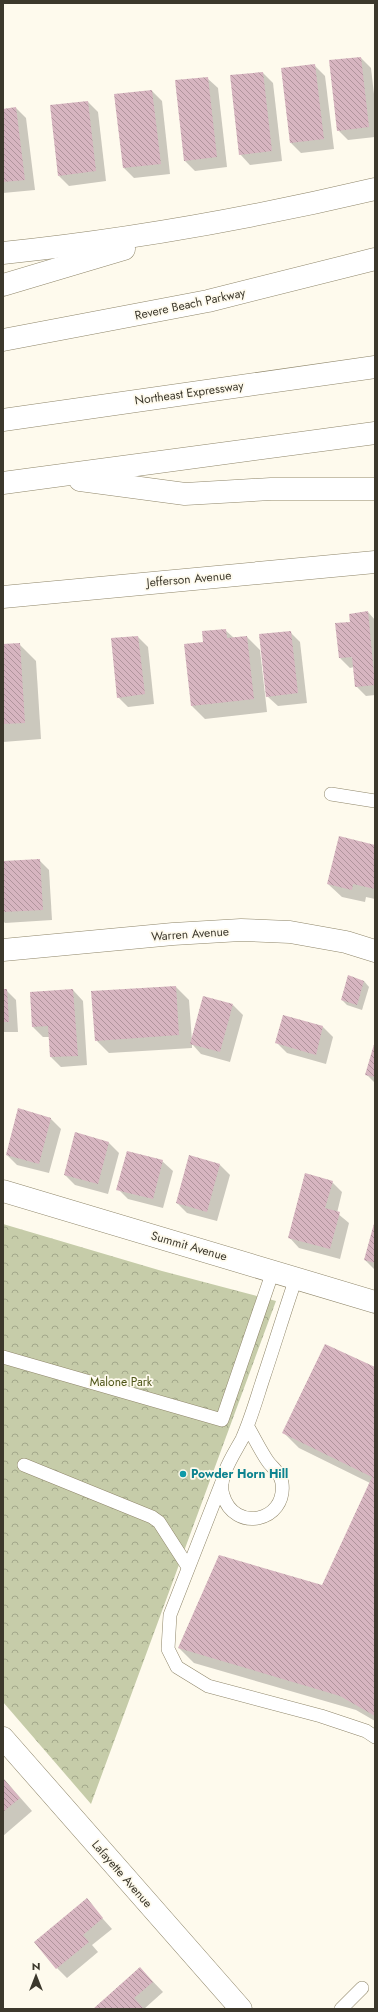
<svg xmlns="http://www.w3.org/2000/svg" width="378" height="2012" font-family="Jost,sans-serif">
  <defs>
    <pattern id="park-crowns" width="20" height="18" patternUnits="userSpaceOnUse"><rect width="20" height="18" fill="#c6cca9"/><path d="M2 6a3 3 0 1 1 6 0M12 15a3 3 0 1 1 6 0" fill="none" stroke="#a2a78a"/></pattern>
    <pattern id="building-back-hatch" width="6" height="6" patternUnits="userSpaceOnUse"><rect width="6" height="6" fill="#d7b5c0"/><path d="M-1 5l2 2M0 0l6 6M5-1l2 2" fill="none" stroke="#b0949c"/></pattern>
  </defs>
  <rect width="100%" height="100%" fill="#fefaed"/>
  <path fill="url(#park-crowns)" d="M3 1224 162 1271 276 1301 91 1804 3 1702Z"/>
  <g fill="#0003">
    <path d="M361 58 371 68 375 103V137L348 140 338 130Z"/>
    <path d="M315 66 325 76 334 149 301 153 291 143Z"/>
    <path d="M263 73 273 83 282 161 250 165 240 154Z"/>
    <path d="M207 78 218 88 227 167 195 171 185 161Z"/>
    <path d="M152 91 162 101 170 174 134 178 124 168 115 95Z"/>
    <path d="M88 102 98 112 106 181 69 186 59 176Z"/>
    <path d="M16 108 26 118 35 190 3 193V110Z"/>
    <path d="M368 612 375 620V695L366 696 356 686 354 667 350 668 340 658 351 622Z"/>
    <path d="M225 630 234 638 247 637 260 650 267 712 205 719 192 706 185 645 204 643Z"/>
    <path d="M290 632 300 642 307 703 278 706 267 696Z"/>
    <path d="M138 637 148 647 154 704 128 707 118 697Z"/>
    <path d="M19 644 36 661 41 739 3 742V645Z"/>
    <path d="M375 846V899L366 897 365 902 342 897 328 884Z"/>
    <path d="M39 860 49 870 52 920 5 923 3 921V862Z"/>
    <path d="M364 981 369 987 362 1010 347 1005 342 1000Z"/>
    <path d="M176 987 189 1000 192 1041 233 1005 243 1015 230 1062 201 1054 192 1044V1048L109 1053 96 1040Z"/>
    <path d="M3 990H6L16 1000 18 1032H3Z"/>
    <path d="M73 990 83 1001 87 1065 61 1067 51 1057 49 1037H43L33 1027 31 993Z"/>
    <path d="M284 1016 323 1027 333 1037 326 1064 287 1053 277 1043Z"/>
    <path d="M375 1043V1083L366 1074Z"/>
    <path d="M19 1110 51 1119 61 1129 49 1173 17 1165 7 1155Z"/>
    <path d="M76 1134 109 1143 119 1153 108 1194 75 1185 65 1175Z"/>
    <path d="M190 1157 220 1165 230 1175 217 1221 187 1213 177 1203Z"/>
    <path d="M162 1161 173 1171 163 1208 128 1199 118 1189Z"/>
    <path d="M332 1182 342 1192 337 1213 349 1223 340 1259 299 1248 289 1237Z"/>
    <path d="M375 1222V1270L365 1260Z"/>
    <path d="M375 1368V1721L356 1710 194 1663 179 1648 323 1586 370 1483 299 1448 284 1433Z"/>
    <path d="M3 1778 32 1811 3 1836Z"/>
    <path d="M86 1900 112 1929 92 1945 98 1952 67 1978 57 1968Z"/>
    <path d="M140 1968 163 1992 144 2009H94Z"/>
  </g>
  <g fill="url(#building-back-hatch)">
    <path d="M361 57 369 127 337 131 329 60Z"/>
    <path d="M315 64 324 139 290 143 281 68Z"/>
    <path d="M263 72 272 151 239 155 230 75Z"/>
    <path d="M208 77 217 157 184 161 175 80Z"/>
    <path d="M152 90 161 164 123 168 114 94Z"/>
    <path d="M88 101 96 171 58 176 50 105Z"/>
    <path d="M16 107 25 180 3 182V109Z"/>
    <path d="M368 611 375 685 355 687 352 657 339 658 335 623 350 622 349 614Z"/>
    <path d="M226 629 227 638 247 636 254 699 191 706 184 644 203 642 202 631Z"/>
    <path d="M291 631 298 693 266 697 259 634Z"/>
    <path d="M138 636 145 694 117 698 111 638Z"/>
    <path d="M20 643 25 723 3 724V644Z"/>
    <path d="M339 836 375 845V889L353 884 352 890 327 884Z"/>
    <path d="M40 859 43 910 3 912V861Z"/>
    <path d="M348 975 364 981 357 1005 341 1000Z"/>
    <path d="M176 986 179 1035 95 1041 91 991Z"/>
    <path d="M3 989H7L9 1022H3Z"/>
    <path d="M73 989 78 1056 50 1057 48 1026 32 1027 30 992Z"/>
    <path d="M203 996 233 1004 220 1052 190 1044Z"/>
    <path d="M283 1015 323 1026 316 1055 275 1043Z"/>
    <path d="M375 1041V1077L365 1075Z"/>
    <path d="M18 1108 51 1118 39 1164 6 1155Z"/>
    <path d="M75 1132 109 1142 98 1184 64 1175Z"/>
    <path d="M127 1151 163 1160 153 1199 116 1190Z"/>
    <path d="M189 1155 220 1164 207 1212 176 1203Z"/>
    <path d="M305 1173 333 1181 325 1208 340 1212 330 1249 288 1238Z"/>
    <path d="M375 1220V1263L364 1260Z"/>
    <path d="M325 1344 375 1367V1716L340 1696 178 1648 219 1555 322 1585 372 1477 282 1433Z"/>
    <path d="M3 1778 20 1798 3 1812Z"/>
    <path d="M87 1898 103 1918 83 1935 89 1942 56 1969 34 1942Z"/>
    <path d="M140 1967 153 1982 134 1998 144 2009H93Z"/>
  </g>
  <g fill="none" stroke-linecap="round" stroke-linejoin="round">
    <defs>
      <g id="lane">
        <path d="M331 794 375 801"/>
        <path d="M3 1357 222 1420 273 1271"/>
        <path d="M248 1427C255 1439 261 1452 269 1463 275 1470 281 1474 282 1483 287 1522 234 1533 223 1495 217 1478 234 1454 242 1439 251 1419 257 1397 264 1376 275 1343 285 1310 296 1278"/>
        <path d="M24 1465 152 1517 159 1522 188 1567"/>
        <path d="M222 1482 170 1615 168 1649 177 1667 208 1686 321 1716 366 1731 375 1737"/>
        <path d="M341 2009 362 1988"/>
      </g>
      <g id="street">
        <path d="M3 950 173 934 241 930 290 932 346 942 375 951"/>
        <path d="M3 1738 241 2009"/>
      </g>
      <g id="secondary">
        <path d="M3 597 375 562"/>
        <path d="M3 1191 375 1302"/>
      </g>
      <g id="highway">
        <path d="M3 253C129 240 252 218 375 189"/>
        <path d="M3 285 124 249"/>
        <path d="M3 340 208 301 375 259"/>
        <path d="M3 420 375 367"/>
        <path d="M80 480 185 494 271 489H375"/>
        <path d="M3 483 375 433"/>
      </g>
    </defs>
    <use href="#lane" stroke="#8f866a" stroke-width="14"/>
    <use href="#street" stroke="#8f866a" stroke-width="23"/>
    <use href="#secondary" stroke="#8f866a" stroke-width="23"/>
    <use href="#highway" stroke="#8f866a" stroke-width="23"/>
    <use href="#lane" stroke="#fff" stroke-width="13"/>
    <use href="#street" stroke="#fff" stroke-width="22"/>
    <use href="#secondary" stroke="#fff" stroke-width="22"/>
    <use href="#highway" stroke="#fff" stroke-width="22"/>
  </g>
  <circle fill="#0f9aa8" stroke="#fefaed" stroke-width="1.5" cx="183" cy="1474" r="4"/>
  <g text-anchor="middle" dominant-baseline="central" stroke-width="3.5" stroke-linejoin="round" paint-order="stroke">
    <g font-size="12" fill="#3c382c" stroke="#fefaed">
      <text transform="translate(190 304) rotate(-12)">Revere Beach Parkway</text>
      <text transform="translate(189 393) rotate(-8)">Northeast Expressway</text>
      <text transform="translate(189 579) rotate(-5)">Jefferson Avenue</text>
      <text transform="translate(190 934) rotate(-4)">Warren Avenue</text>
      <text transform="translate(189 1246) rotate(16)">Summit Avenue</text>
      <text transform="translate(122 1874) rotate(49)">Lafayette Avenue</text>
    </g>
    <g font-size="12" fill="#4f561a" stroke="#fefaed">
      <text x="121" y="1382">Malone Park</text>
    </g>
    <g font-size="12" font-weight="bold" fill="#0d838f" stroke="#fefaed" text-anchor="start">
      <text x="191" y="1474">Powder Horn Hill</text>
    </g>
  </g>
  <rect width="378" height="2012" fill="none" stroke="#3c382c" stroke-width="8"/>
  <g transform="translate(36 1976)" stroke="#fefaed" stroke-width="3" paint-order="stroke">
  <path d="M0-3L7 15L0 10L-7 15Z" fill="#3c382c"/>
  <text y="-6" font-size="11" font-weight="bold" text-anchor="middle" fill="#3c382c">N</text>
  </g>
</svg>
